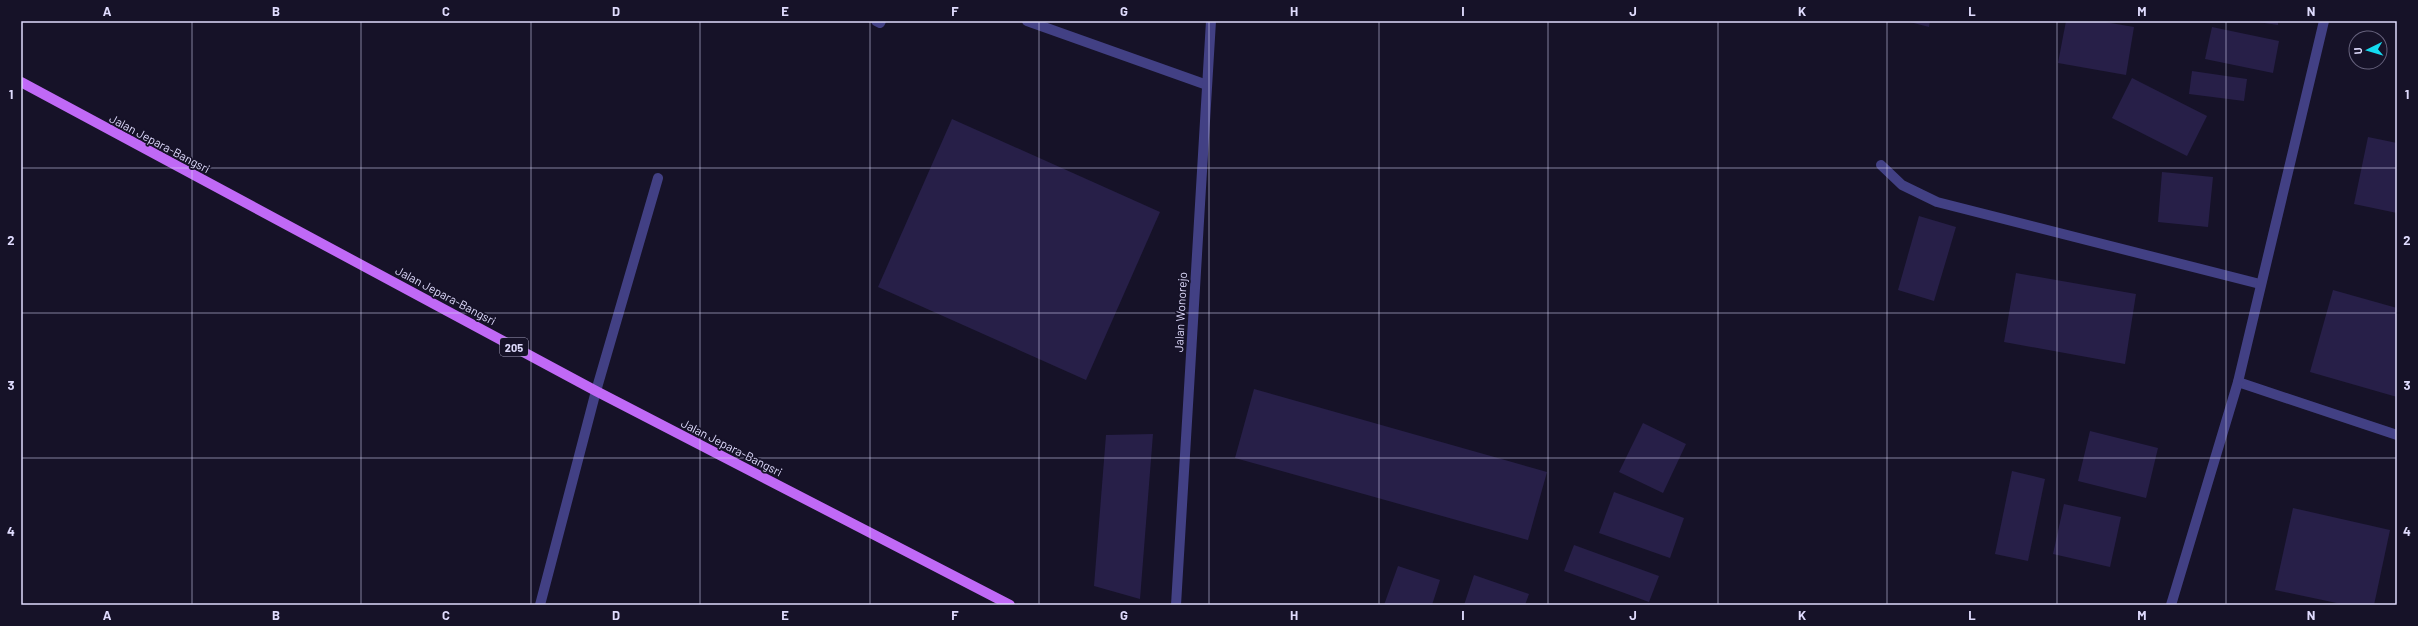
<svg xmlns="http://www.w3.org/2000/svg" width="2418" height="626" font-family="Barlow,sans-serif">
  <rect width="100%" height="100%" fill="#161228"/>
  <g fill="#271f48">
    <path d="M1906 21H1930L1929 27Z"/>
    <path d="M2066 21H2099L2134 27 2126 75 2058 63Z"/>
    <path d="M2251 21H2278V25Z"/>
    <path d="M2212 27 2279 41 2273 73 2205 59Z"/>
    <path d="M2192 71 2247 79 2244 101 2189 94Z"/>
    <path d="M2132 78 2207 116 2187 156 2112 118Z"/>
    <path d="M952 119 1160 212 1086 380 878 287Z"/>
    <path d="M2368 137 2397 143V213L2354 204Z"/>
    <path d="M2162 172 2213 177 2208 227 2158 222Z"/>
    <path d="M1919 216 1956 227 1934 301 1898 290Z"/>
    <path d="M2016 273 2136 294 2125 364 2004 342Z"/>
    <path d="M2333 290 2397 308V397L2310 372Z"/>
    <path d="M1254 389 1547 472 1528 540 1235 458Z"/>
    <path d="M1643 423 1686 444 1663 493 1619 472Z"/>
    <path d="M2090 431 2158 448 2146 498 2078 481Z"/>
    <path d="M1153 434 1140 599 1094 586 1106 435Z"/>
    <path d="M2012 471 2045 479 2028 561 1995 554Z"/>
    <path d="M1614 492 1684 518 1670 558 1599 533Z"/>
    <path d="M2064 504 2121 517 2110 567 2053 554Z"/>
    <path d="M2293 508 2390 530 2374 605H2346L2275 590Z"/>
    <path d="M1574 545 1659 576 1649 602 1564 571Z"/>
    <path d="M1398 566 1440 580 1432 605H1384Z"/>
    <path d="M1474 575 1529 594 1525 605H1464Z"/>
  </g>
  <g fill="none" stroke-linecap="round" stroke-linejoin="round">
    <g stroke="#424084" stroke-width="10">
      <path d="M876 21 880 23 881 21"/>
      <path d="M1027 21 1207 85"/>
      <path d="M1881 165 1902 185 1937 202 2260 284"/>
      <path d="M2238 382 2397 435"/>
      <path d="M540 605 596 391 658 178"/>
      <path d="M1176 605 1211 21"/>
      <path d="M2171 605 2238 382 2324 21"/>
    </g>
    <path stroke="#c069f6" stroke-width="10" d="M21 82 596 391 1010 605"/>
  </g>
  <path fill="none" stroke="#dfdbfd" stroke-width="1" stroke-opacity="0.55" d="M192 21V605M361 21V605M531 21V605M700 21V605M870 21V605M1039 21V605M1209 21V605M1379 21V605M1548 21V605M1718 21V605M1887 21V605M2057 21V605M2226 21V605M21 168H2397M21 313H2397M21 458H2397"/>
  <g text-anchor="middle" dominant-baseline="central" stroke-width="3.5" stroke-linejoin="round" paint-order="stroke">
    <rect fill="#161228" stroke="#a39fbd" stroke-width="1" x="500" y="338" width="28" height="18" rx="3"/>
    <g font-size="11" font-weight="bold" fill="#dfdbfd">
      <text x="514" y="347">205</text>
    </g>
    <g font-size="12" fill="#dfdbfd" stroke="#161228">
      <text transform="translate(160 143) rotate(28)">Jalan Jepara-Bangsri</text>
      <text transform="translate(446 295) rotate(28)">Jalan Jepara-Bangsri</text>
      <text transform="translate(1180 312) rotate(-87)">Jalan Wonorejo</text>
      <text transform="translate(732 447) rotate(27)">Jalan Jepara-Bangsri</text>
    </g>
  </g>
  <rect width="2418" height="626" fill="none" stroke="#161228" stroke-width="44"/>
  <g transform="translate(2368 50) rotate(265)"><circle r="19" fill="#161228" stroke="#66627d"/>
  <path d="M0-3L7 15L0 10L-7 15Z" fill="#14dbf0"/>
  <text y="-6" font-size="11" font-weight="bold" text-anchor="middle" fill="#dfdbfd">U</text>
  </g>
  <rect x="22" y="22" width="2374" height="582" fill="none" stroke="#dfdbfd" stroke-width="1.5"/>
  <g font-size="13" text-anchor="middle" font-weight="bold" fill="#dfdbfd">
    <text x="107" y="16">A</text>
    <text x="276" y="16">B</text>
    <text x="446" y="16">C</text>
    <text x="616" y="16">D</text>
    <text x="785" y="16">E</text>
    <text x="955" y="16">F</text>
    <text x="1124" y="16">G</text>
    <text x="1294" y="16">H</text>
    <text x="1463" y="16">I</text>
    <text x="1633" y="16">J</text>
    <text x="1802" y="16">K</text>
    <text x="1972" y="16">L</text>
    <text x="2142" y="16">M</text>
    <text x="2311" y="16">N</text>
    <text x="11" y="99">1</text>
    <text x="2407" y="99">1</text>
    <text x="11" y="245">2</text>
    <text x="2407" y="245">2</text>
    <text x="11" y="390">3</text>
    <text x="2407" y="390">3</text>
    <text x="11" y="536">4</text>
    <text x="2407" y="536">4</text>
    <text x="107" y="620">A</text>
    <text x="276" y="620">B</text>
    <text x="446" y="620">C</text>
    <text x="616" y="620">D</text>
    <text x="785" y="620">E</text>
    <text x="955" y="620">F</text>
    <text x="1124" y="620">G</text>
    <text x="1294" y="620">H</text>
    <text x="1463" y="620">I</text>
    <text x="1633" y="620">J</text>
    <text x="1802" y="620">K</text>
    <text x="1972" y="620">L</text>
    <text x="2142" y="620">M</text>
    <text x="2311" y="620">N</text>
  </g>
</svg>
